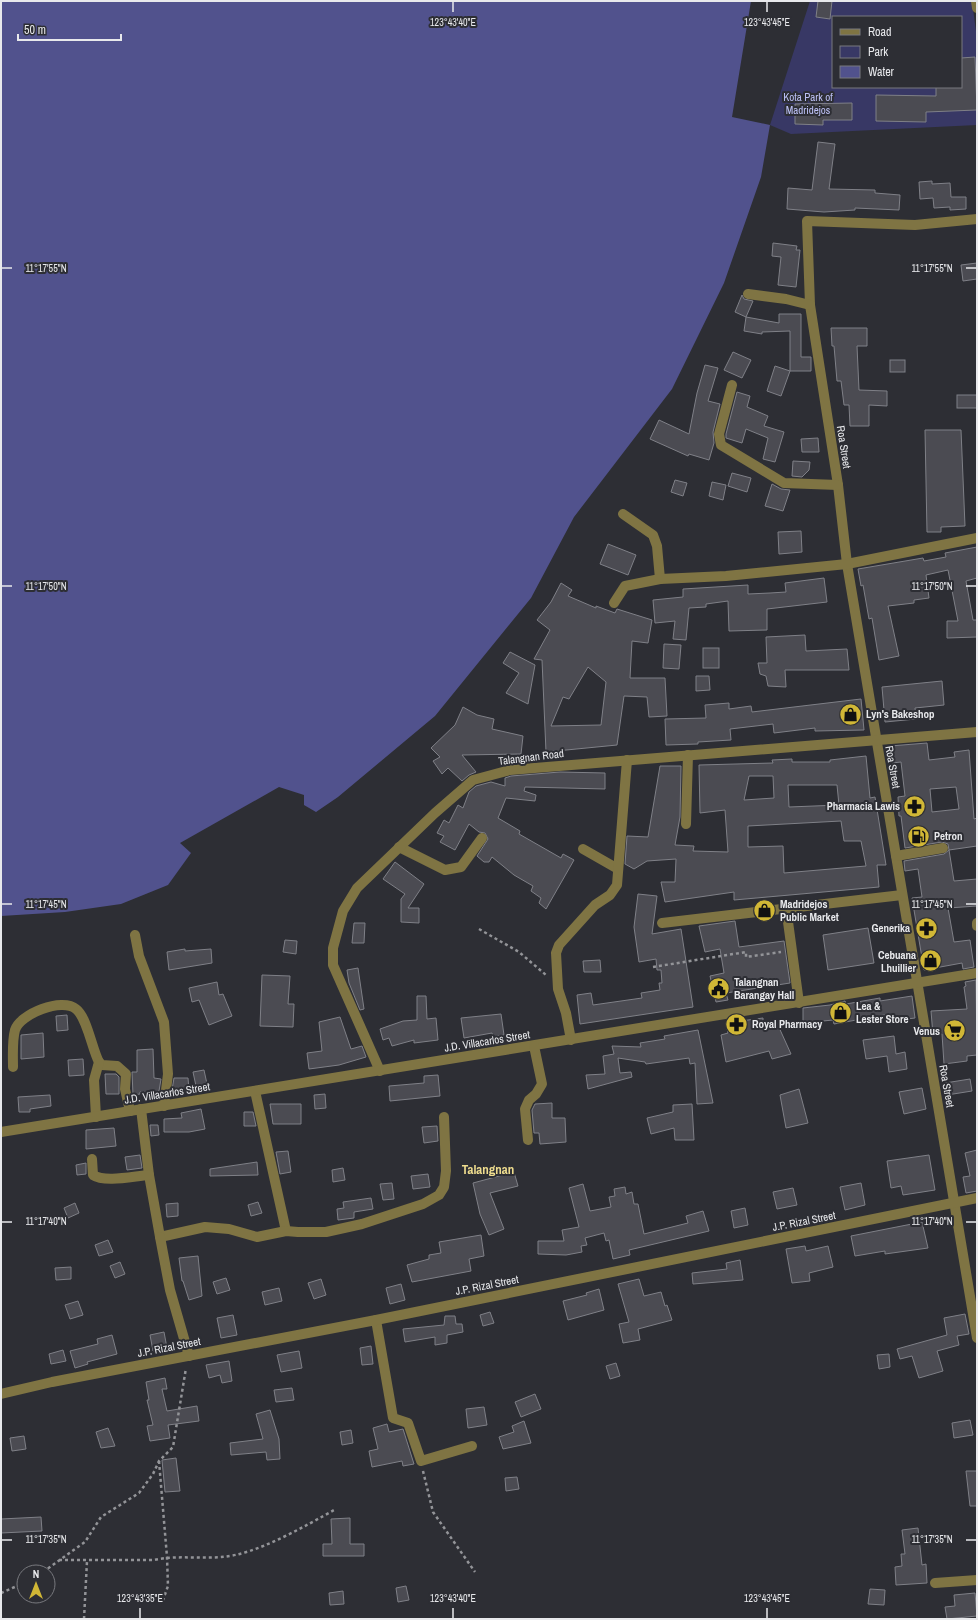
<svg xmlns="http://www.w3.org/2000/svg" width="978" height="1620" font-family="'Archivo Narrow',sans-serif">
  <rect width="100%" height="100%" fill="#2d2e34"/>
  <path fill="#383865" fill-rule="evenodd" d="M810 1H972L977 39V125L791 134 770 125ZM833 17H961V87H833Z"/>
  <path fill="#51528d" d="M1 1H751L732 117 770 125 761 177 724 283 672 389 574 517 531 598 435 716 338 797 316 812 304 805V795L279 787 180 843 191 853 168 885 121 904 65 912 1 916Z"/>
  <g fill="#4b4b52" stroke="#7f8087" fill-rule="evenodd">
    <path d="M818 1H832L830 19 816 17Z"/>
    <path d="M975 57 977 110 926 112V122L876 121V95L936 96V87H961V58Z"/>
    <path d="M852 103V120H823V125L795 124V104Z"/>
    <path d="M818 142 835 144 829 189 875 190V193L900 195 899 210 855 208V210L824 212 787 209 788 188 812 190Z"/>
    <path d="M932 181V184L950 183 951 197H966V209L950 210V207L934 208 933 198 920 199 919 182Z"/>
    <path d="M773 243 797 246 796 250H800L796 287 778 285 781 257 772 256Z"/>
    <path d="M977 263V279L963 281 961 265Z"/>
    <path d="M742 295 744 299 753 301 746 317 735 312Z"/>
    <path d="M779 314H801V357H811V371H790V331L762 332V334L744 331 746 317 779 323Z"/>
    <path d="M831 328H867V346H857L859 390 887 391V406L869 405V426H850L849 405H844L841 381H837L834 346H832Z"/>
    <path d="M733 352 751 360 742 378 724 370Z"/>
    <rect x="890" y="360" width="15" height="12"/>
    <path d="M705 365 718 368 708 401 720 404 713 432 714 443 709 460 689 454 688 456 650 439 659 420 689 434 697 393Z"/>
    <path d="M775 366 790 371 781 396 767 391Z"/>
    <path d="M737 392 750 396 747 407 768 416 764 426 784 432 775 462 763 459 768 438 746 429 742 443 726 438V434Z"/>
    <rect x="957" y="395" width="20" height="13"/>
    <path d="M925 430H961L965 526 941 527V532H927Z"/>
    <path d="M818 438 819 452H802L801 439Z"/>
    <path d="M793 461 810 462 809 470 802 477 792 476Z"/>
    <path d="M732 473 751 478 747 492 728 486Z"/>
    <path d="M675 480 687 483 683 496 671 492Z"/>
    <path d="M712 482 726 485 723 500 709 496Z"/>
    <path d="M772 484 781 489 790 490 783 511 765 506Z"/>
    <path d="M801 531 802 552 779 554 778 532Z"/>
    <path d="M608 544 636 555 628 575 600 564Z"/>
    <path d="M977 547V578L966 581 973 620H977V637L947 638V621H958L948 570 926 575 929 598 914 600V603L888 606 899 656 879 660 872 618 869 619 863 585 861 586 858 569 923 558 924 561 946 557 945 553Z"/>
    <path d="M824 578 827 602 767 609V630L729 631 728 601 706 604V607L689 608 686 640 673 639 675 621 655 623 653 600 683 597V589L748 585V594L770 593 786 592 785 583Z"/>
    <path d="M561 583 572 590 568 596 596 608V606L615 613 617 609 652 620 648 643 632 641 630 678H665L667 716 649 717 647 697 624 696 617 745 546 752 542 660 534 659 550 630 537 620 551 602ZM588 667 606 682 601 725 551 726 563 697 569 699Z"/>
    <path d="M805 635 806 651 847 649 849 670H785L786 687 768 686 766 676 760 674 758 663H767L766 637Z"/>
    <path d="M664 644 681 645 679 669 663 668Z"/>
    <rect x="703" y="648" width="16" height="20"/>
    <path d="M510 652 535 665 528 704 506 693 519 673 503 663Z"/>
    <path d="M696 676H709L710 690 696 691Z"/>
    <path d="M942 681 944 705 915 708 916 719 885 722 882 687Z"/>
    <path d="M861 699 864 730 815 731V728L774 733 773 724 730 729 731 740 698 742V744L666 745 665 719 706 718 705 705 729 703V709L751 706 752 712Z"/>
    <path d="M463 707 477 715 494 719 492 729 523 736 521 754 462 755 476 772 469 775 462 781 448 768 442 774 433 761 440 757 431 748 455 725Z"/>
    <path d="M927 743 929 760 955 757 954 752 969 750 974 819 977 818V846L949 850 948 844 942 842 905 848 901 816H899L898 797 905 796 901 762 892 763 890 746ZM956 787 959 809 932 812 930 789Z"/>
    <path d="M866 756 870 798 875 797 886 865H877L879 887 734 900V892L665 902 661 882H675L676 859 647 861 634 869 625 864 627 836 648 837 660 766H681L680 817 675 845 694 846 693 851 728 852 725 810 700 813 699 765 773 763 772 760 792 759V762H830V760ZM749 776H773L774 798 744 800ZM788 785H837L839 805 789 807ZM841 821 844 841H861L866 866 784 873 783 846 748 847V826Z"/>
    <path d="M560 772 605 773V789L525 787 524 791 536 795 535 801 506 798 498 818 520 831 519 834 561 858 563 854 574 860 546 909 539 903 541 898 531 891 533 886 514 875 492 857 489 862H484L477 856 488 839 485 833 479 832 469 824 455 850 440 842 444 836 437 833 444 820 449 823 458 805 463 808 469 792 476 786 491 782 505 786V778L511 776Z"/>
    <path d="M949 850 954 881 977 879V906L948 908 954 942 970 940 974 967 963 969 962 963 924 970 912 898 922 897 918 869 905 871 904 861 944 854Z"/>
    <path d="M395 862 424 884 408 908H419V923L401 922V899L405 894 383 879Z"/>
    <path d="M638 894 657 896 652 934 681 929 693 1007 580 1024 577 995 591 993 593 1005 642 998 641 993 660 990 659 983H662L661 970H657L656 959 639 962 634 927Z"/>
    <path d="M735 921 739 947 784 941 790 983 726 993 728 1000 716 1002 710 976 724 973 720 949 705 952 699 926Z"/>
    <path d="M354 923H365L364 943H352Z"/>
    <path d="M868 928 874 963 828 970 823 935Z"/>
    <path d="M285 940 297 941 296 954 283 952Z"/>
    <path d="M185 949V951L211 949 212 963 169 970 167 952Z"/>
    <path d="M600 960 601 972H584L583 961Z"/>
    <path d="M358 968 364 1009 360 1010 349 983 347 970Z"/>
    <path d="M262 975 290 976 288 1004H294L293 1027 260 1026Z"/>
    <path d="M976 980 977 1055 967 1056V1061L944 1064 942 1034 933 1035 931 1011 967 1009 964 987 966 986 965 982Z"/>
    <path d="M217 982 219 995 223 994 232 1016 209 1025 199 1000 192 1002 189 988Z"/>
    <path d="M417 996H426L427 1019 436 1018 438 1040 414 1043V1040L392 1046 389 1038 383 1040 380 1029 403 1021 417 1020Z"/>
    <path d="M912 996 915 1018 891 1021 890 1014 834 1024 833 1020 803 1023V1008L830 1005 845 1001 846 1004 880 998V1001Z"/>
    <path d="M501 1014 504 1035 493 1037 492 1033 464 1038 461 1018Z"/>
    <path d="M67 1015 68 1030 57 1031 56 1016Z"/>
    <path d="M340 1017 351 1049 362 1046 366 1057 339 1065 309 1069 307 1053 322 1051 319 1022Z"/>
    <path d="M763 1018V1025L777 1023 791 1054 772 1059 769 1051 726 1062 721 1035 728 1033 726 1023Z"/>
    <path d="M698 1030 713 1103 697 1104 695 1063 690 1064 689 1058 646 1064 645 1062 618 1058 620 1073 631 1072 632 1077 588 1089 586 1075 605 1074 603 1056 614 1054 612 1046 641 1047 640 1043 665 1039 664 1036Z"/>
    <path d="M43 1033 44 1057 21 1059V1035Z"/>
    <path d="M894 1036 896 1054 905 1052 907 1069 889 1072 887 1056 866 1059 863 1040Z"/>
    <path d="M153 1049 154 1078 161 1079 159 1091 157 1092H140V1094L133 1095 132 1072H137V1050Z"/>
    <path d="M83 1059 84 1075 69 1076 68 1060Z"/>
    <path d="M204 1070 207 1084 196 1086 193 1072Z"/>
    <path d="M105 1074H116L119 1077V1094H106Z"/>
    <path d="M438 1075 440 1096 390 1101 389 1086 424 1083V1076Z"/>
    <path d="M174 1078H188L189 1090H172Z"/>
    <path d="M970 1079 972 1091 947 1095 945 1083Z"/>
    <path d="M922 1088 926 1109 904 1114 899 1092Z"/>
    <path d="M799 1089 808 1123 786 1128 780 1095Z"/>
    <path d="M325 1094 326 1108 315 1109 314 1095Z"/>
    <path d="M50 1095 51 1106 30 1109V1112H19L18 1097Z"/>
    <path d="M552 1103V1118H565L566 1142 540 1144 539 1133H534L532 1110 535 1104Z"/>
    <path d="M270 1104H301V1124H273Z"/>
    <path d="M692 1104 694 1140H675L674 1128 651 1134 647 1118 673 1112V1105Z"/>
    <path d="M201 1109 205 1129 189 1132H164V1119L182 1118 181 1113Z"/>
    <path d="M244 1112H253L256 1126H244Z"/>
    <path d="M150 1125H158L159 1135 151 1136Z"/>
    <path d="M437 1126 438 1141 424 1143 422 1127Z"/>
    <path d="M114 1128 116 1146 86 1149V1130Z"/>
    <path d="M977 1150V1191L966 1193 963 1177 970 1176 965 1153Z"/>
    <path d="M288 1151 291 1172 280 1174 276 1152Z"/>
    <path d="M140 1155 142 1168 127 1170 125 1157Z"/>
    <path d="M929 1155 935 1190 903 1195 901 1186 891 1188 887 1161Z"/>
    <path d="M257 1162 258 1175 210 1176V1169Z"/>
    <path d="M86 1163V1174L77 1175 76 1165Z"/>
    <path d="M343 1168 345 1180 333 1182 332 1170Z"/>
    <path d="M514 1172 518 1186 490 1193 504 1229 489 1235 480 1214 473 1183Z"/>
    <path d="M428 1174 430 1187 413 1189 411 1176Z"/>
    <path d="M392 1183 394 1199 383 1200 380 1184Z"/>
    <path d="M861 1183 865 1205 845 1210 840 1187Z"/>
    <path d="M583 1184 590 1211 611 1207 609 1197 615 1196 614 1189 625 1187 626 1194 632 1192 634 1204H638L644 1234 688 1223 686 1216 703 1211 709 1231 629 1250 630 1255 613 1259 609 1240 606 1241 604 1233 585 1238 587 1245 581 1246 582 1252 566 1255 538 1254V1241H564L562 1230 579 1227 569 1188Z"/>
    <path d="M793 1188 797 1205 777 1209 773 1192Z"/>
    <path d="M371 1198 373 1209 354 1212V1218L338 1220 337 1209 344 1208 343 1202Z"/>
    <path d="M258 1202 262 1213 251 1216 248 1205Z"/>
    <path d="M75 1203 79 1213 68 1218 64 1208Z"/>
    <path d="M178 1203V1216L167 1217 166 1204Z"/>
    <path d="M745 1208 748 1225 734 1228 731 1211Z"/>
    <path d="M922 1222 928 1248 885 1254V1251L855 1256 851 1236Z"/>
    <path d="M481 1235 484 1256 469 1259 471 1271 412 1282 407 1265 429 1259V1255L441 1253 439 1242Z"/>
    <path d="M108 1240 113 1252 99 1256 95 1245Z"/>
    <path d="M805 1246 806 1251 828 1246 833 1267 809 1273 810 1281 792 1283 786 1249Z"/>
    <path d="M198 1256 202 1296 189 1300 183 1281H182L179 1258Z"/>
    <path d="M740 1260 743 1280 693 1284 692 1273 727 1269 726 1263Z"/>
    <path d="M120 1262 125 1274 115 1278 110 1266Z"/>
    <path d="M71 1267V1279L56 1280 55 1268Z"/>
    <path d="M226 1278 230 1290 217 1294 213 1282Z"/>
    <path d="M321 1279 326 1295 314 1299 308 1283Z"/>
    <path d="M639 1279 644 1296 661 1292 665 1306 667 1305 672 1320 638 1329 640 1340 623 1343 619 1324 629 1322 618 1284Z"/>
    <path d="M401 1284 405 1300 390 1304 386 1288Z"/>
    <path d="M279 1288 282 1301 265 1305 262 1292Z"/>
    <path d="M599 1289 604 1310 568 1320 563 1301 587 1295 586 1293Z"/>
    <path d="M78 1301 83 1315 70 1319 65 1305Z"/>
    <path d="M490 1312 494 1323 483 1326 480 1315Z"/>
    <path d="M965 1314 969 1334 957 1336 959 1345 937 1351 943 1371 919 1378 912 1356 900 1359 897 1349 947 1335 944 1318Z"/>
    <path d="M233 1315 237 1335 221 1338 217 1318Z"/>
    <path d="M445 1316H455L456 1324H462L463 1332 447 1335V1343L435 1345V1337L405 1342 403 1329 444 1325Z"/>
    <path d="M164 1332 167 1348 153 1351 150 1335Z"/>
    <path d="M112 1335 117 1354 87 1362 88 1364 75 1368 70 1351 98 1344 97 1339Z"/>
    <path d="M371 1346 373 1364 362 1365 360 1348Z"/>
    <path d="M63 1350 66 1361 51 1364 49 1354Z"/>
    <path d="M299 1351 302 1368 281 1372 277 1355Z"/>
    <path d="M889 1354 890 1367 879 1369 877 1355Z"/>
    <path d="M229 1361 232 1381 222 1383 220 1375 209 1378 206 1365Z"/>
    <path d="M616 1363 620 1376 610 1379 606 1366Z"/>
    <path d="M165 1378 167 1389H162L167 1411 197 1406 199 1421 168 1425 170 1438 150 1441 147 1426 153 1425 147 1400H149L146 1382Z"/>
    <path d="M292 1388 294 1400 276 1402 274 1390Z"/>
    <path d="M535 1394 541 1409 521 1417 515 1402Z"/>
    <path d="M484 1407 487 1425 468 1428 466 1409Z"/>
    <path d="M270 1410 279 1439 280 1459 267 1460 266 1452 231 1455 230 1443 263 1439 256 1414Z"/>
    <path d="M970 1420 973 1435 954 1438 952 1423Z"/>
    <path d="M524 1421 531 1443 503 1449 499 1437 514 1432 512 1426Z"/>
    <path d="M387 1424 389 1432 403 1429 414 1464 403 1466 402 1461 372 1467 369 1451 378 1449 373 1428Z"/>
    <path d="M108 1428 115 1446 101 1448 96 1432Z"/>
    <path d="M351 1430 353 1443 342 1445 340 1432Z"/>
    <path d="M24 1436 26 1449 12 1451 10 1438Z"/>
    <path d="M176 1458 180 1491 165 1492 162 1460Z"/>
    <path d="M966 1471H977V1506H970Z"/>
    <path d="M517 1477 519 1489 506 1491 505 1478Z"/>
    <path d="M41 1517 42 1531 1 1533V1519Z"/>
    <path d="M350 1518V1544H364V1556H323V1544H332L331 1519Z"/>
    <path d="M918 1528 922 1565 926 1564 927 1583 896 1585 895 1567 902 1566 901 1554H905L902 1530Z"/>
    <path d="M406 1586 409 1600 398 1602 396 1588Z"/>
    <path d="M870 1589 885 1590 884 1605 868 1604Z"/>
    <path d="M343 1591 344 1604 330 1605 329 1593Z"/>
    <path d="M975 1593 977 1616 947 1619 945 1607 955 1606 954 1595Z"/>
  </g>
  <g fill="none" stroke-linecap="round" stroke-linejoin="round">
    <g stroke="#939498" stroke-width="2.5" stroke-dasharray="3 3" stroke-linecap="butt">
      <path d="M479 929 519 952 546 975"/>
      <path d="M653 967 746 952V957L781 952"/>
      <path d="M159 1461 167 1557 168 1586 163 1600"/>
      <path d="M423 1471 433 1512 475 1572"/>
      <path d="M59 1560H154C176 1555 198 1559 221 1557 256 1555 305 1526 336 1509"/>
      <path d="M43 1572 85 1542 101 1517 139 1493 153 1474 159 1461 173 1447 186 1368"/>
      <path d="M1 1593 24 1583"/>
      <path d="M84 1619 87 1561"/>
    </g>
    <g stroke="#7f7443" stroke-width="10">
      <path d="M976 1 977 8"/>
      <path d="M977 219 915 225 807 221 810 305 838 485 847 564 977 1338"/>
      <path d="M748 294 786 299 810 305"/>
      <path d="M732 385 719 434 721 445 784 483 838 485"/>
      <path d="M623 514 653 535 657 546 660 579"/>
      <path d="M614 603 625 586 660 579 726 576 847 564 977 538"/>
      <path d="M686 824 688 755"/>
      <path d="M399 847 445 870 461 867 482 838"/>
      <path d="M583 849 618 869"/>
      <path d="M896 856 943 848"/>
      <path d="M786 907 799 1003"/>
      <path d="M662 923 902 895"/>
      <path d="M977 923V926"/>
      <path d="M135 935 139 956 164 1022 168 1074 164 1106"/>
      <path d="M571 1040 566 1013 558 989 556 953 559 945 595 905 610 895 617 885 627 760"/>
      <path d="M13 1067C13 1056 12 1041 15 1030 20 1014 62 997 76 1009 87 1017 92 1049 99 1062L102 1065 117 1066 126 1074 125 1089 130 1111"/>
      <path d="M380 1071 333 965V948L343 911 357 888 435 813 473 780 510 770 977 732"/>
      <path d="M255 1091 286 1231"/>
      <path d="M141 1109 149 1175 160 1237 205 1227 229 1229 257 1237 286 1231 298 1232H326L362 1224 423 1204 439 1195 444 1187 446 1171 444 1117"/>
      <path d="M96 1117 94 1080 99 1062"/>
      <path d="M1 1132 977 973"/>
      <path d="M528 1140 525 1109 529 1100 536 1094 542 1084 534 1046"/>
      <path d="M92 1159 93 1175C105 1183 134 1176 149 1175"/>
      <path d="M160 1237 170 1290 189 1356"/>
      <path d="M376 1320 393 1418 408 1423 421 1461 472 1446"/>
      <path d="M1 1394 52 1382 376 1320 977 1198"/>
      <path d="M935 1583 977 1580"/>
    </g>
  </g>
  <path fill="none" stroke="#e8e9ec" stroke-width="1.5" d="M453 2V12M767 2V12M2 268H12M966 268H976M2 586H12M966 586H976M2 904H12M966 904H976M2 1222H12M966 1222H976M2 1540H12M966 1540H976M140 1608V1618M453 1608V1618M767 1608V1618"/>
  <defs>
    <symbol id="shop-disc" viewBox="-11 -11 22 22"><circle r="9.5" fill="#d1b736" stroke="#2d2e34"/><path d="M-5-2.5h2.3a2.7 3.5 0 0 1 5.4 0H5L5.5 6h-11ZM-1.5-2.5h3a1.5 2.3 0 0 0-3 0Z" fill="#111"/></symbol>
    <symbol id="pharmacy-disc" viewBox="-11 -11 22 22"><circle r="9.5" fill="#d1b736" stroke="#2d2e34"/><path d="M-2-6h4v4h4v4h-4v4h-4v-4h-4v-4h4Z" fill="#111"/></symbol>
    <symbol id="fuel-disc" viewBox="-11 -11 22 22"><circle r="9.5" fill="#d1b736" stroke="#2d2e34"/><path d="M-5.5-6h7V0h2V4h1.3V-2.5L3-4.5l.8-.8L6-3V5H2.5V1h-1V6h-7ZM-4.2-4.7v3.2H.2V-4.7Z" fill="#111"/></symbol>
    <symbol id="civic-disc" viewBox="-11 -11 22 22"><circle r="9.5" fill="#d1b736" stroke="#2d2e34"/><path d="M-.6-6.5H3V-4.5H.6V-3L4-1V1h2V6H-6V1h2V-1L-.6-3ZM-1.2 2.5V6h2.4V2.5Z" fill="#111"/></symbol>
    <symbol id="supermarket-disc" viewBox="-11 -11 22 22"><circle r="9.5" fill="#d1b736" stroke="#2d2e34"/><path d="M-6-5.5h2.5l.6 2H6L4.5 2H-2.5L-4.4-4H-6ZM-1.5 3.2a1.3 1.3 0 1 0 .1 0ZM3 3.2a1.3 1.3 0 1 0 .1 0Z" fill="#111"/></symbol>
  </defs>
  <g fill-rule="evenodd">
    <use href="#shop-disc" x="838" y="702" width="25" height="25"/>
    <use href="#pharmacy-disc" x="902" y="794" width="25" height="25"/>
    <use href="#fuel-disc" x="906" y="824" width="25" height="25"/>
    <use href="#shop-disc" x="752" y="898" width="25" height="25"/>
    <use href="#pharmacy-disc" x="914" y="916" width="25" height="25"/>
    <use href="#shop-disc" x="918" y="948" width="25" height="25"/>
    <use href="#civic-disc" x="706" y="976" width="25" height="25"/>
    <use href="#shop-disc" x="828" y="1000" width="25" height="25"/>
    <use href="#pharmacy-disc" x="724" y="1012" width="25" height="25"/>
    <use href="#supermarket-disc" x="942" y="1018" width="25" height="25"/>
  </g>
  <g text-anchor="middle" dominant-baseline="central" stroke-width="4" stroke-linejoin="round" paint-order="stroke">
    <g font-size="11" fill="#bdc1f6" stroke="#2d2e34">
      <text x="808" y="97">Kota Park of<tspan x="808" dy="13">Madridejos</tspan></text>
    </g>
    <g font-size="11" fill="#e8e9ec" stroke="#2d2e34">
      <text transform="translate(844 447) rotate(81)">Roa Street</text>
      <text transform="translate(531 757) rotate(-7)">Talangnan Road</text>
      <text transform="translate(893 767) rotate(80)">Roa Street</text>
      <text transform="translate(487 1041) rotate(-9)">J.D. Villacarlos Street</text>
      <text transform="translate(947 1086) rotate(80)">Roa Street</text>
      <text transform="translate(167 1093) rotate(-9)">J.D. Villacarlos Street</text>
      <text transform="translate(804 1221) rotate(-11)">J.P. Rizal Street</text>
      <text transform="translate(487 1285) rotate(-11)">J.P. Rizal Street</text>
      <text transform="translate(169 1347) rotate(-11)">J.P. Rizal Street</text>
    </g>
    <g font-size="11" font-weight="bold" fill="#e8e9ec" stroke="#2d2e34" text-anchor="start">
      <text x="866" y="714">Lyn's Bakeshop</text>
      <text x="900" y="806" text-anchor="end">Pharmacia Lawis</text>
      <text x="934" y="836">Petron</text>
      <text x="780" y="904">Madridejos<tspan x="780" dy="13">Public Market</tspan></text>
      <text x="910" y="928" text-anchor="end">Generika</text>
      <text x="916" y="955" text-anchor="end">Cebuana<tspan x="916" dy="13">Lhuillier</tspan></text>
      <text x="734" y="982">Talangnan<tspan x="734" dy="13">Barangay Hall</tspan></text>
      <text x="856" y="1006">Lea &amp;<tspan x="856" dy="13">Lester Store</tspan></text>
      <text x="752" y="1024">Royal Pharmacy</text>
      <text x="940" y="1031" text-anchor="end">Venus</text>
    </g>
    <g font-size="13" font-weight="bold" fill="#eedc8e" stroke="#2d2e34">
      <text x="488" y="1169">Talangnan</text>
    </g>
  </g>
  <g font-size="10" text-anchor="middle" fill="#e8e9ec" stroke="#2d2e34" stroke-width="4" stroke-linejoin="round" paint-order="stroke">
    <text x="453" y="26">123°43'40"E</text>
    <text x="767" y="26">123°43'45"E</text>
    <text x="46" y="272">11°17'55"N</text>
    <text x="932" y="272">11°17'55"N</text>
    <text x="46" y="590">11°17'50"N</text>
    <text x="932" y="590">11°17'50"N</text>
    <text x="46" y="908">11°17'45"N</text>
    <text x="932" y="908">11°17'45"N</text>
    <text x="46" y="1225">11°17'40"N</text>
    <text x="932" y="1225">11°17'40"N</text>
    <text x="46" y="1543">11°17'35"N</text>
    <text x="932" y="1543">11°17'35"N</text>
    <text x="140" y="1602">123°43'35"E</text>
    <text x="453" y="1602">123°43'40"E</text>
    <text x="767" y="1602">123°43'45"E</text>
  </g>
  <rect width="978" height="1620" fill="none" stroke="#e8e9ec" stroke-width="4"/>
  <rect x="832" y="16" width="130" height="72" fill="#2d2e34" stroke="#78797e"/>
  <rect x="840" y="29" width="20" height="6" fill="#7f7443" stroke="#78797e"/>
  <text x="868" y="36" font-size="12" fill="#e8e9ec">Road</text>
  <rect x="840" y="46" width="20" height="12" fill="#383865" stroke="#78797e"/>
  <text x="868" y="56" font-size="12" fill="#e8e9ec">Park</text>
  <rect x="840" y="66" width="20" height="12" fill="#51528d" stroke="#78797e"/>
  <text x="868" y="76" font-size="12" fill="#e8e9ec">Water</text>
  <g transform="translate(36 1584)"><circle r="19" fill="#2d2e34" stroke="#78797e"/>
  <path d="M0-3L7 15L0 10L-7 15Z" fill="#d1b736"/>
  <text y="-6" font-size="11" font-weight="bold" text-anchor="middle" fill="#e8e9ec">N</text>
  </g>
  <path d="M18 34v6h103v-6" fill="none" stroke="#e8e9ec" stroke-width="2"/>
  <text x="24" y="34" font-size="12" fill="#e8e9ec" stroke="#2d2e34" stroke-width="3" paint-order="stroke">50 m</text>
</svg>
